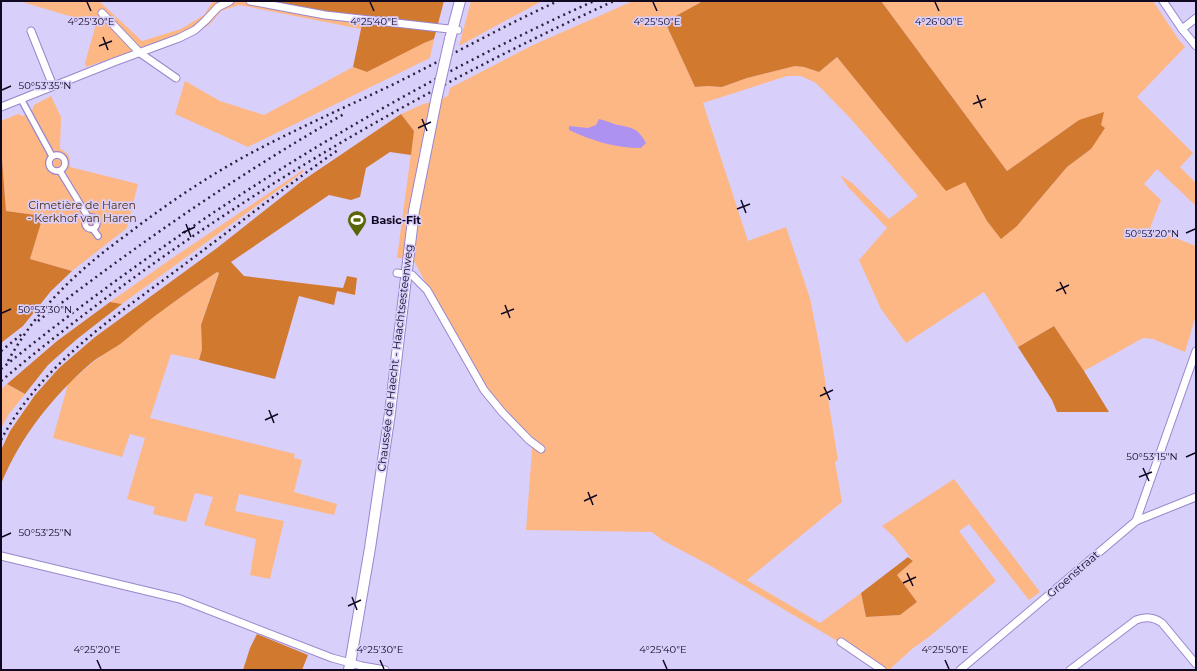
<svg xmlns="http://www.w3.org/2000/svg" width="1197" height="671" font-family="Montserrat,sans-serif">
  <rect width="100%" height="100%" fill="#d9cffb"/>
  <g fill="#fdb785">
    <path d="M19 1H99L142 41 181 29 204 15 213 1H270L316 11 363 15 361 29 239 5 221 11 211 23 194 35 174 44 171 38 86 67 85 63 96 24Z"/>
    <path d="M471 1H542L459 46Z"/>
    <path d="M633 1H703L665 22 695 87 707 86 722 87 747 78 795 66 804 67 819 72 837 57 946 190 965 181 987 221 1017 226 1067 167 1091 149 1079 120 1007 171 881 1H1153L1179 40 1185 47 1137 97 1193 153 1180 167 1196 183V206L1157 169 1144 184 1161 200 1150 228 1196 246V315L1185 352 1153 339 1143 338 1084 371 1054 326 1018 347 984 292 906 343 881 309 859 260 887 228 848 187 840 175 852 183 889 219 918 196 850 118 816 83 801 76H787L703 103 748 241 786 227 810 298 820 349 838 460 835 462 842 502 747 580 820 623 861 593 866 617 900 615 917 602 897 575 913 561 894 537 882 526 954 479 1040 592 1029 600 969 524 959 531 996 581 930 636 912 649 889 670H878L834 639 709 565 662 540 652 532 526 530 532 450V438L510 417 485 388 422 276 413 259 397 258 414 131 401 114 421 105 448 96 450 88 533 45Z"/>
    <path d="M434 39 430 58 248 147 175 114 185 81 220 101 264 115 353 67 367 72 424 43Z"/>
    <path d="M51 96 61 117 60 149C69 153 71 158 70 167L138 184 127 228 72 271 30 259 42 216 6 211 1 146V121L18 114 23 116 32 111 34 105Z"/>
    <path d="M303 170V172L122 304 110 302 168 261Z"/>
    <path d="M217 272H219L201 325 202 349 199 360 171 354 150 418 295 454 294 458 302 460 294 492 337 504 334 515 239 494 235 511 284 521 270 579 250 575 256 539 204 525 213 497 195 493 186 522 153 514 155 507 127 499 145 438 130 434 122 457 53 438 68 384 93 362 123 341 154 316Z"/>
    <path d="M7 384 25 394 9 414 1 428V389Z"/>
  </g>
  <g fill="#d27930">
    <path d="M270 1H444L434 39 424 43 367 72 353 67 361 29 363 15 316 11Z"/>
    <path d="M703 1H881L1007 171 1079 120 1104 112 1101 125 1105 128 1091 149 1067 167 1017 226 1001 239 987 221 965 182 946 191 837 57 819 72 804 67 795 66 747 78 722 87 707 86 695 87 665 22Z"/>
    <path d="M401 114 414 131 411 155 390 152 366 168 360 197 351 200 329 195 231 262 244 276 343 288 347 276 357 278 355 295 337 291 334 305 299 296 275 379 199 360 202 349 201 325 219 273 217 272C196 286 175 301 155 316 144 324 134 333 124 341 114 349 101 355 91 363 53 396 20 437 1 484V450L10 431 35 395 59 368 95 337 217 248 302 181Z"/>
    <path d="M1 146 6 211 43 216 30 259 72 271 51 291 23 326 1 343Z"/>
    <path d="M110 302 122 304 77 339 48 365 25 394 7 384 57 341Z"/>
    <path d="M1054 326 1084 371 1109 412H1057L1052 400 1018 347Z"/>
    <path d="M908 557 913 561 897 575 917 602 900 615 866 617 861 593Z"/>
    <path d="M257 634 308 655 302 670H243L250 648Z"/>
  </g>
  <path fill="#ae92f2" d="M599 119C604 120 609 122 614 124 630 128 637 126 646 143L641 148C615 148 593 141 569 130V126L588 128 596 125Z"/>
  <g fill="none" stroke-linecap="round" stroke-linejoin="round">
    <defs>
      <g id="pedestrian">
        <path d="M21 99 52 156"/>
        <circle cx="57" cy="163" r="8"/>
        <path d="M60 171 88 217"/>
        <circle cx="91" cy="223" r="6"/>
        <path d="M93 229 98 236"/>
      </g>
      <g id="minor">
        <path d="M250 1 325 15 458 30"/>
        <path d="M1163 1 1182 29 1196 46"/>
        <path d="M102 13 140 53 176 78"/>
        <path d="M1182 29 1196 18"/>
        <path d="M31 31 53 86"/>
        <path d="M1 107 114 62 179 38 195 30 205 21 218 7 230 1"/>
        <path d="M397 273 412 275 427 290 484 390 502 412 529 440 541 449"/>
        <path d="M1136 521 1196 351"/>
        <path d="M1 556 180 599 332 658 362 666 385 670"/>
        <path d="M841 642 882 670"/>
        <path d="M960 670 1136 521 1196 497"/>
        <path d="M1070 670 1136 620C1146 616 1154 617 1162 623L1196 664"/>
      </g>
      <g id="secondary">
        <path d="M450 39 460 1"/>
        <path d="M349 670 370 548 390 413 414 211 437 96"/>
      </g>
    </defs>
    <use href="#pedestrian" stroke="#9a87cc" stroke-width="8"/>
    <use href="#minor" stroke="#9a87cc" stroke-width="9"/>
    <use href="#secondary" stroke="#9a87cc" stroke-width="12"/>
    <use href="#pedestrian" stroke="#fff" stroke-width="5.5"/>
    <use href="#minor" stroke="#fff" stroke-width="7"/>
    <use href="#secondary" stroke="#fff" stroke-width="10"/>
    <g stroke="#2c223e" stroke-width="2.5" stroke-dasharray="2 4" stroke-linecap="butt">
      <path d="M38 321C135 246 237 175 344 114"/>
      <path d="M1 351 22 334"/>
      <path d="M8 361C38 307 79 269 129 233 164 206 201 181 240 159 291 131 344 108 396 83 450 56 503 26 558 1"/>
      <path d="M1 369C183 222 381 97 594 1"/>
      <path d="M1 381C186 226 395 101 614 1"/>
      <path d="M1 440C42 363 117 315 185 264 236 226 286 186 338 150"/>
    </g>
    <defs>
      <path id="secondary-bridge" d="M437 96 450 39"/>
    </defs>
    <use href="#secondary-bridge" stroke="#9a87cc" stroke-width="12" stroke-linecap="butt"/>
    <use href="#secondary-bridge" stroke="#fff" stroke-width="10"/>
  </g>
  <path fill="none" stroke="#110821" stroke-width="1.5" d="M87 2 91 11M370 2 374 11M653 2 657 11M935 2 939 11M103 37 108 50M99 46 112 41M2 90 11 86M977 95 982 108M973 104 986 99M422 119 427 131M418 128 431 122M741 200 746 213M737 209 750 204M186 224 191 237M182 233 195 227M1186 233 1195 229M1060 282 1066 294M1056 291 1069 285M505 305 510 318M2 313 11 309M501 314 514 309M824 387 830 400M820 396 833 390M269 410 274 423M265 420 278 414M1186 457 1195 453M1143 468 1149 481M1139 477 1152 472M588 492 593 505M584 501 597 495M2 537 11 533M907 573 913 586M903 583 916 577M352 597 357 610M348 606 361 600M97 660 101 669M380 660 384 669M663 660 667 669M945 660 949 669"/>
  <defs>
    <symbol id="stadium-pin" viewBox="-11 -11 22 30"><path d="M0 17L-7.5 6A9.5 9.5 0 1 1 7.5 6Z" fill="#5c6505" stroke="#d9cffb"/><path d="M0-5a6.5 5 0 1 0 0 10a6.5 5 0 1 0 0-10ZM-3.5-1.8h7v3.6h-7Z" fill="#fff"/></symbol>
  </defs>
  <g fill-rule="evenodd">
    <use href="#stadium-pin" x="346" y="209" width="22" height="30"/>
  </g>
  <g text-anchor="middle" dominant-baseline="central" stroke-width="3.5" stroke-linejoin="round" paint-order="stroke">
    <g font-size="11" fill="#502b0e" stroke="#d9cffb">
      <text x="82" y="205">Cimetière de Haren<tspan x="82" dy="13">- Kerkhof van Haren</tspan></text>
    </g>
    <g font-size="11" font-weight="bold" fill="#110821" stroke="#d9cffb" text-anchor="start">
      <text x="371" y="220">Basic-Fit</text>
    </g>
    <g font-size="11" fill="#110821" stroke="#d9cffb">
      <text transform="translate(395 358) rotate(-83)">Chaussée de Haecht - Haachtsesteenweg</text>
      <text transform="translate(1073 574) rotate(-41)">Groenstraat</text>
    </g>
  </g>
  <g font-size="10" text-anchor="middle" fill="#110821" stroke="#d9cffb" stroke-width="3.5" stroke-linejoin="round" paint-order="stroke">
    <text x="91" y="25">4°25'30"E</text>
    <text x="374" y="25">4°25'40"E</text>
    <text x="657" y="25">4°25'50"E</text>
    <text x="939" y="25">4°26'00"E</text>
    <text x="45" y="89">50°53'35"N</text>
    <text x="1152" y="237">50°53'20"N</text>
    <text x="45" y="313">50°53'30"N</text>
    <text x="1152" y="460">50°53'15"N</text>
    <text x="45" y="536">50°53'25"N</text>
    <text x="97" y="653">4°25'20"E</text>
    <text x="380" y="653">4°25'30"E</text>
    <text x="663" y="653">4°25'40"E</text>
    <text x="945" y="653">4°25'50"E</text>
  </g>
  <rect width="1197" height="671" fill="none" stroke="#110821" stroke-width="4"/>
</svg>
